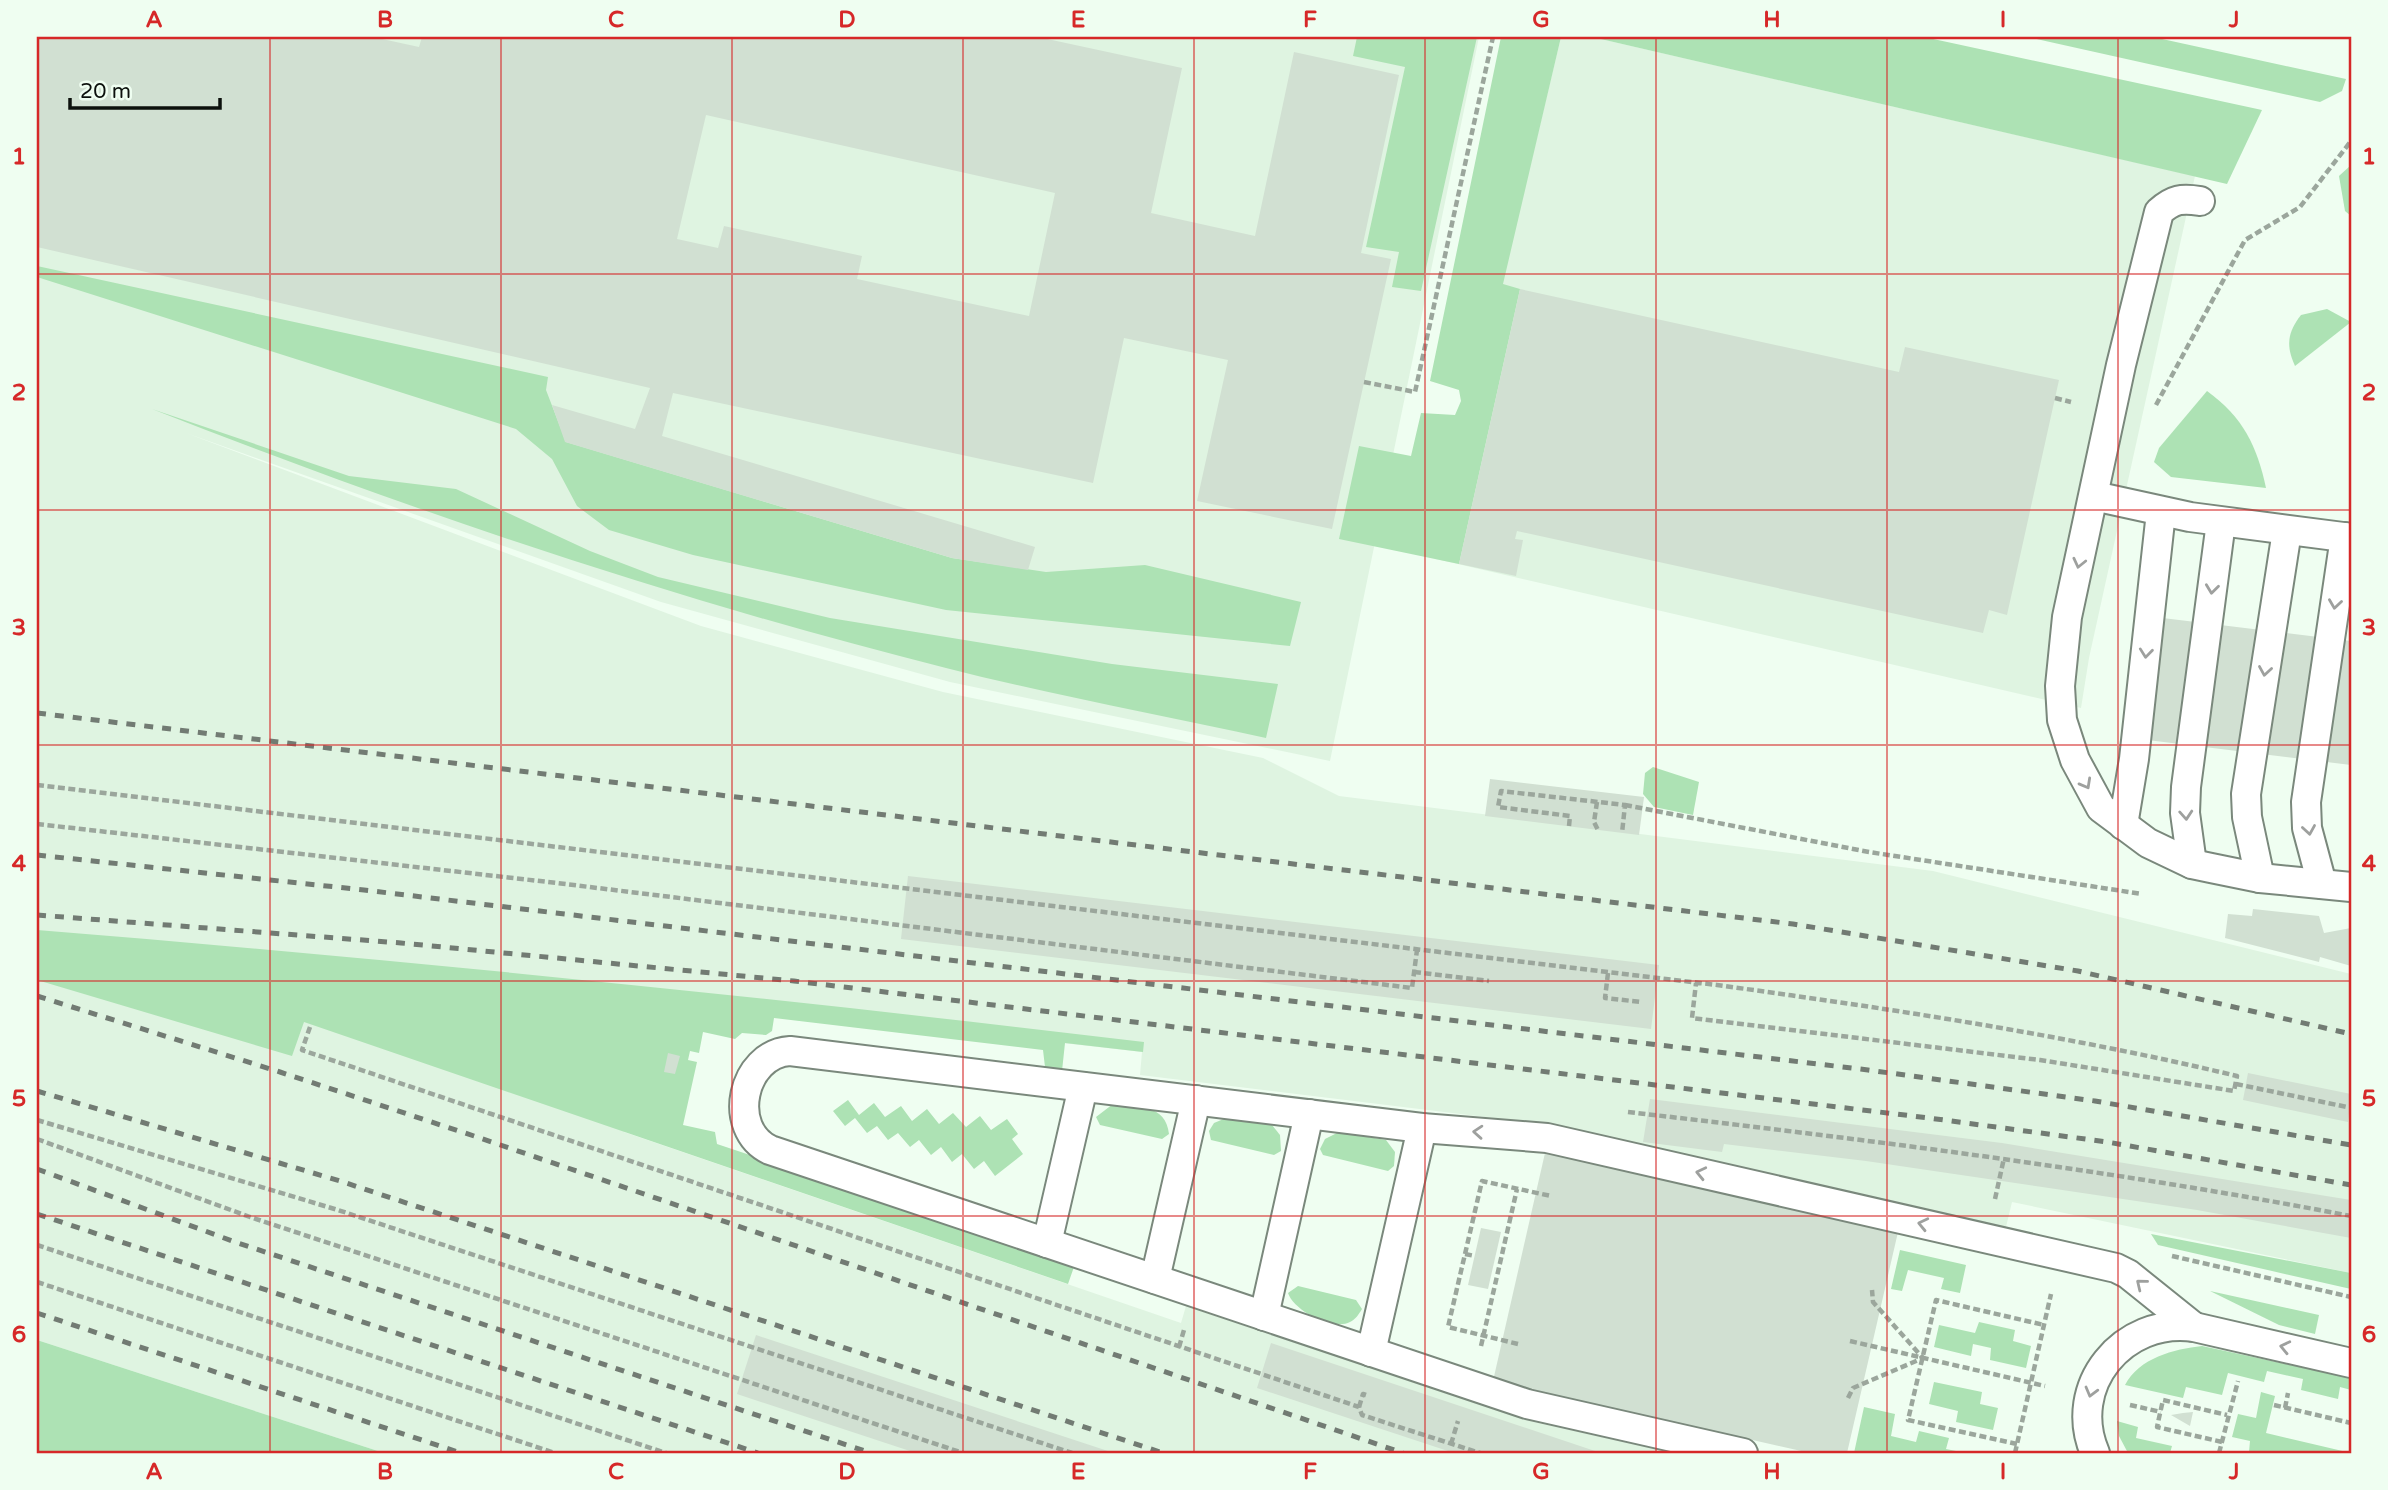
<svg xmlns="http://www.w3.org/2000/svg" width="2388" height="1490" font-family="'Varela Round',sans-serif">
  <rect width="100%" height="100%" fill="#effef1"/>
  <g fill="#dff4e1">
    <path d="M37 37H1479L1330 761 950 682 661 602 186 433 701 626 943 692 1263 758 1339 796 1933 871 2351 974V1273L2012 1202 2006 1227 1717 1161 1518 1121 1140 1075 1142 1052 654 997 624 1132 1181 1323 1186 1306 1534 1422 1674 1453H384L37 1340Z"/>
    <path d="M1561 37H1592L2195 176 2089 658 2081 708 1436 559Z"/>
  </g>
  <g fill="#ade2b4">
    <path d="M1357 37H1477L1421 291 1392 287 1399 252 1366 247 1405 67 1353 56Z"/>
    <path d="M1501 37H1561L1503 284 1520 289 1459 564 1339 539 1359 446 1411 456 1421 413 1455 415 1461 401 1459 390 1430 381Z"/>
    <path d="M1592 37H1924L2262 110 2227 184Z"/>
    <path d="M2027 37H2153L2346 79 2342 91 2320 102Z"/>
    <path d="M2351 165V216L2345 211 2339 176Z"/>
    <path d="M37 266 548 377 546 390 566 442 952 558 1046 572 1145 565 1301 602 1290 646 946 610 693 555 609 530 577 506 552 459 516 429 37 277Z"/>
    <path d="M2327 309 2351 322 2295 366C2286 346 2287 333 2301 315Z"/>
    <path d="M2207 391C2243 417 2257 446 2266 488L2171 477 2154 462 2159 448Z"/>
    <path d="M152 409 349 476 456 489 590 551 658 577 830 618 1112 664 1278 684 1266 738C1160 715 1052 695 946 668 675 600 412 511 152 409Z"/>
    <path d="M1653 767 1699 782 1693 815 1654 807 1643 794 1645 773Z"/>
    <path d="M37 930C407 960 776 998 1144 1042L1143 1052 1065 1043 1062 1071 1045 1067 1043 1050 774 1018 772 1031 766 1035 742 1033 735 1039 703 1032 699 1053 690 1051 688 1060 697 1062 683 1125 715 1132 717 1144 1075 1264 1068 1284 304 1022 292 1056 37 980Z"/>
    <path d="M848 1100 859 1115 874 1103 885 1117 901 1106 912 1121 927 1109 939 1124 953 1113 966 1127 980 1116 991 1130 1007 1119 1018 1134 1012 1139 1023 1154 995 1176 984 1161 974 1169 962 1154 952 1162 941 1147 931 1155 919 1140 910 1147 898 1133 888 1140 877 1126 867 1133 855 1118 845 1126 833 1111Z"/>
    <path d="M1113 1104C1137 1107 1166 1104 1169 1134L1162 1139 1100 1125 1096 1117Z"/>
    <path d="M1226 1118 1272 1125 1280 1135 1281 1151 1274 1155 1211 1140 1209 1131 1214 1123Z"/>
    <path d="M1339 1132 1386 1140 1395 1152 1394 1166 1388 1171 1323 1155 1320 1149 1325 1139Z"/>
    <path d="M2151 1234 2351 1273V1289L2158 1245Z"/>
    <path d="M1900 1250 1966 1265 1960 1293 1941 1289 1944 1278 1908 1270 1902 1291 1891 1289Z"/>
    <path d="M1298 1286 1356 1300 1362 1309C1359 1314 1355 1320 1350 1322 1333 1331 1294 1311 1288 1293Z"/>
    <path d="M2210 1291 2319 1315 2315 1334 2279 1325Z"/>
    <path d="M1979 1322 2015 1330 2013 1341 2031 1346 2026 1368 1990 1360 1991 1348 1973 1344 1971 1356 1934 1347 1939 1325 1975 1333Z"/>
    <path d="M37 1340 384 1453H37Z"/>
    <path d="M2202 1346 2351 1378V1390L2340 1387 2338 1399 2301 1390 2303 1379 2267 1371 2264 1382 2228 1373 2222 1395 2186 1387 2183 1398 2125 1385C2139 1358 2174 1349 2202 1346Z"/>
    <path d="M1934 1382 1982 1392 1980 1404 1998 1408 1993 1430 1956 1422 1958 1411 1929 1404Z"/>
    <path d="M2261 1392 2275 1396 2266 1433 2351 1453 2249 1452 2250 1441 2232 1437 2238 1414 2256 1418Z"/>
    <path d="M1864 1407 1895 1414 1891 1436 1916 1442 1919 1431 1949 1438 1946 1449 1966 1453H1854Z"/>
    <path d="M2117 1421 2138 1427 2136 1438 2172 1446 2170 1453H2128L2119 1436Z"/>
  </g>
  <g fill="#d1e0d2" fill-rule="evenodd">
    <path d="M37 37H373L419 47 422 37H1038L1182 68 1151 213 1255 236 1294 52 1399 75 1361 253 1391 259 1332 529 1197 501 1228 360 1124 338 1093 483 673 393 662 436 1035 547 1028 570 952 558 565 442 552 405 635 429 650 388 37 247ZM706 115 1055 193 1029 316 857 279 862 256 724 226 718 248 677 239Z"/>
    <path d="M1520 289 1899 372 1905 347 2059 380 2007 615 1989 610 1983 633 1517 531 1515 539 1523 540 1516 576 1459 564Z"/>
    <path d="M2138 615 2351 641V765L2123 737Z"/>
    <path d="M1490 779 1644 797 1639 835 1485 816Z"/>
    <path d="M908 876 1659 965 1651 1029 901 939Z"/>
    <path d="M2253 909 2319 916 2324 933 2351 928V966L2320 957 2319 962 2225 938 2228 914 2252 916Z"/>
    <path d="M668 1053 680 1056 675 1074 664 1072Z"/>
    <path d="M2248 1073 2351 1094 2348 1122 2243 1100Z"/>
    <path d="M1650 1099 2002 1143 2351 1200V1238L2197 1210 1866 1161 1724 1144 1722 1152 1643 1142Z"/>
    <path d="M1545 1153 1898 1232 1847 1453H1810L1493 1381Z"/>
    <path d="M1481 1228 1501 1232 1488 1289 1468 1285Z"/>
    <path d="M756 1335 1114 1453H916L737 1394Z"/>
    <path d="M1271 1343 1601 1453H1454L1257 1388Z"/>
    <path d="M2193 1412 2190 1426 2171 1415 2183 1413Z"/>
  </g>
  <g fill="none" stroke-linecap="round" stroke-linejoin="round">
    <defs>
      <g id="lane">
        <path d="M2200 201C2182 198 2173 199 2159 212L2121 365 2067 617 2060 686 2062 720 2075 760 2101 808 2148 843 2192 864 2211 868 2260 878 2351 887"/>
        <path d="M2094 496 2190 517 2351 538"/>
        <path d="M2123 825 2134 759 2161 512"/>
        <path d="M2192 864 2185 813 2186 787 2221 522"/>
        <path d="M2260 878 2247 817 2246 794 2287 531"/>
        <path d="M2322 884 2307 828 2306 802 2345 537"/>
        <path d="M1047 1243 1083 1087"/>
        <path d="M1155 1279 1196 1100"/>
        <path d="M1264 1316 1309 1114"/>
        <path d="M1371 1352 1422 1128"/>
        <path d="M1743 1453 1527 1404 770 1150C726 1129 742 1054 790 1051L1422 1128 1547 1138 2116 1268 2128 1274 2194 1327"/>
        <path d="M2095 1453C2066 1386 2123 1317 2194 1327L2351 1363"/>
      </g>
    </defs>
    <use href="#lane" stroke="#7a887c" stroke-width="32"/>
    <g stroke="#9ba69c" stroke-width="4.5" stroke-dasharray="7 3.5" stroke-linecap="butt">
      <path d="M1364 382 1415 392 1493 37"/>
      <path d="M2055 398 2071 402"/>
      <path d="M2156 405 2245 240 2300 207 2351 141"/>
      <path d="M37 785 1717 985C1892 1009 2066 1035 2237 1076L2234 1091 2040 1060 1692 1018 1696 983"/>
      <path d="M1597 802 1594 822 1598 830"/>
      <path d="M1625 805 1869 852 2142 894"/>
      <path d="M37 824 557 883 1412 988 1417 950"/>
      <path d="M1569 826 1570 816 1498 807 1501 791 1625 805 1622 833"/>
      <path d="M1414 972 1489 981"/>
      <path d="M1608 973 1605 998 1641 1002"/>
      <path d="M310 1027 302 1050 1359 1407 1362 1415 1480 1453"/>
      <path d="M2236 1084 2347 1107"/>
      <path d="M1628 1112C1870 1140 2112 1170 2351 1216"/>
      <path d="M37 1120 338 1210 1072 1453"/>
      <path d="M37 1139 250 1217 963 1453"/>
      <path d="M1995 1199 2004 1158"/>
      <path d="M37 1245 666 1453"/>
      <path d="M1465 1254 1475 1256"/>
      <path d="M2172 1256 2351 1297"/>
      <path d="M37 1282 555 1453"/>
      <path d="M1850 1341 2045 1386"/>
      <path d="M1518 1344 1448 1327 1482 1181 1551 1196"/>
      <path d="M1481 1346 1517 1189"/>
      <path d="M1179 1347 1184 1330"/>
      <path d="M1848 1398 1853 1388 1923 1358 1873 1302 1872 1290"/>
      <path d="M2130 1405 2161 1412"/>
      <path d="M2274 1405 2351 1423"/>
      <path d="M1359 1407 1363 1394 1366 1395"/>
      <path d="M2285 1408 2288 1393"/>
      <path d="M2222 1442 2157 1427 2163 1400 2227 1415"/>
      <path d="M1451 1444 1458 1421"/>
      <path d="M2017 1444 1908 1420 1936 1300 2044 1325"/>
      <path d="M2015 1453 2051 1294"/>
      <path d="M2219 1453 2238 1381"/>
    </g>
    <use href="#lane" stroke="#fff" stroke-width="28"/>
    <g stroke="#727b73" stroke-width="5" stroke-dasharray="9 9" stroke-linecap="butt">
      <path d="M37 713 1793 924 2078 971 2351 1034"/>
      <path d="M37 855 364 890 1868 1070 2095 1101 2351 1145"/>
      <path d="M37 915 401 943 794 981 1929 1118 2107 1142 2351 1185"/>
      <path d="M37 996 280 1072 474 1136 1403 1453"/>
      <path d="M37 1091 340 1181 1163 1453"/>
      <path d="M37 1169 235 1242 871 1453"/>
      <path d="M37 1214 758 1453"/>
      <path d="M37 1313 461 1453"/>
    </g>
  </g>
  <defs><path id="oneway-chevron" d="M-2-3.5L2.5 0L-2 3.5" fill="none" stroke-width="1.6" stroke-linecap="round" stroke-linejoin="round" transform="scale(1.75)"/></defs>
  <g stroke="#9ea09e">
    <use href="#oneway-chevron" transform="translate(2079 563) rotate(103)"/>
    <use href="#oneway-chevron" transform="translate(2212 589) rotate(97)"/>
    <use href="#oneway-chevron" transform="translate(2335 604) rotate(98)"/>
    <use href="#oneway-chevron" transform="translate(2146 653) rotate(96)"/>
    <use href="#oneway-chevron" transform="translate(2265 671) rotate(99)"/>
    <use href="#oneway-chevron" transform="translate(2086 784) rotate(61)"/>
    <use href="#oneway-chevron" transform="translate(2186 815) rotate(86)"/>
    <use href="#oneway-chevron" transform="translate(2309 830) rotate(81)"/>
    <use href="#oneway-chevron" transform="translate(1478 1132) rotate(-176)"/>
    <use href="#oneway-chevron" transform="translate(1701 1173) rotate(-167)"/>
    <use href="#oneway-chevron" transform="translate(1923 1224) rotate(-167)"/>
    <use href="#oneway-chevron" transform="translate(2141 1284) rotate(-141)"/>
    <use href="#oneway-chevron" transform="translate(2285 1347) rotate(-167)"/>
    <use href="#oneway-chevron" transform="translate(2091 1392) rotate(105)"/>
  </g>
  <path fill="none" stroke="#d62828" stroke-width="2" stroke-opacity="0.55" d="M270 37V1453M501 37V1453M732 37V1453M963 37V1453M1194 37V1453M1425 37V1453M1656 37V1453M1887 37V1453M2118 37V1453M37 274H2351M37 510H2351M37 745H2351M37 981H2351M37 1216H2351"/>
  <rect width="2388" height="1490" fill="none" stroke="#effef1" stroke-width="77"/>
  <path d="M70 98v10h150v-10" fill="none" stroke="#0c110d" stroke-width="3.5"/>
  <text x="80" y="98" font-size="21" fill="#0c110d" stroke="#effef1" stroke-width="5" paint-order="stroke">20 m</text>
  <rect x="38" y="38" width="2312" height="1414" fill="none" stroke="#d62828" stroke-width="2.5"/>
  <g font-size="23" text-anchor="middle" font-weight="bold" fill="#d62828">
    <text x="154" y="27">A</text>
    <text x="385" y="27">B</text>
    <text x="616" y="27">C</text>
    <text x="847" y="27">D</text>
    <text x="1078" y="27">E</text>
    <text x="1310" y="27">F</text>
    <text x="1541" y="27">G</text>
    <text x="1772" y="27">H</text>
    <text x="2003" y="27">I</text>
    <text x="2234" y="27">J</text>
    <text x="19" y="164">1</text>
    <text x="2369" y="164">1</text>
    <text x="19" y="400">2</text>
    <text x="2369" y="400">2</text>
    <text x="19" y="635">3</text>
    <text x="2369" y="635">3</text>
    <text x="19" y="871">4</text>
    <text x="2369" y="871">4</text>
    <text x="19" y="1106">5</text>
    <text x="2369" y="1106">5</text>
    <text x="19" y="1342">6</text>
    <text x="2369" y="1342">6</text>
    <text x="154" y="1479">A</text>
    <text x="385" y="1479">B</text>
    <text x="616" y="1479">C</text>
    <text x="847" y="1479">D</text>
    <text x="1078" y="1479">E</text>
    <text x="1310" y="1479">F</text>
    <text x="1541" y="1479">G</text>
    <text x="1772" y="1479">H</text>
    <text x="2003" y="1479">I</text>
    <text x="2234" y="1479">J</text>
  </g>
</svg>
